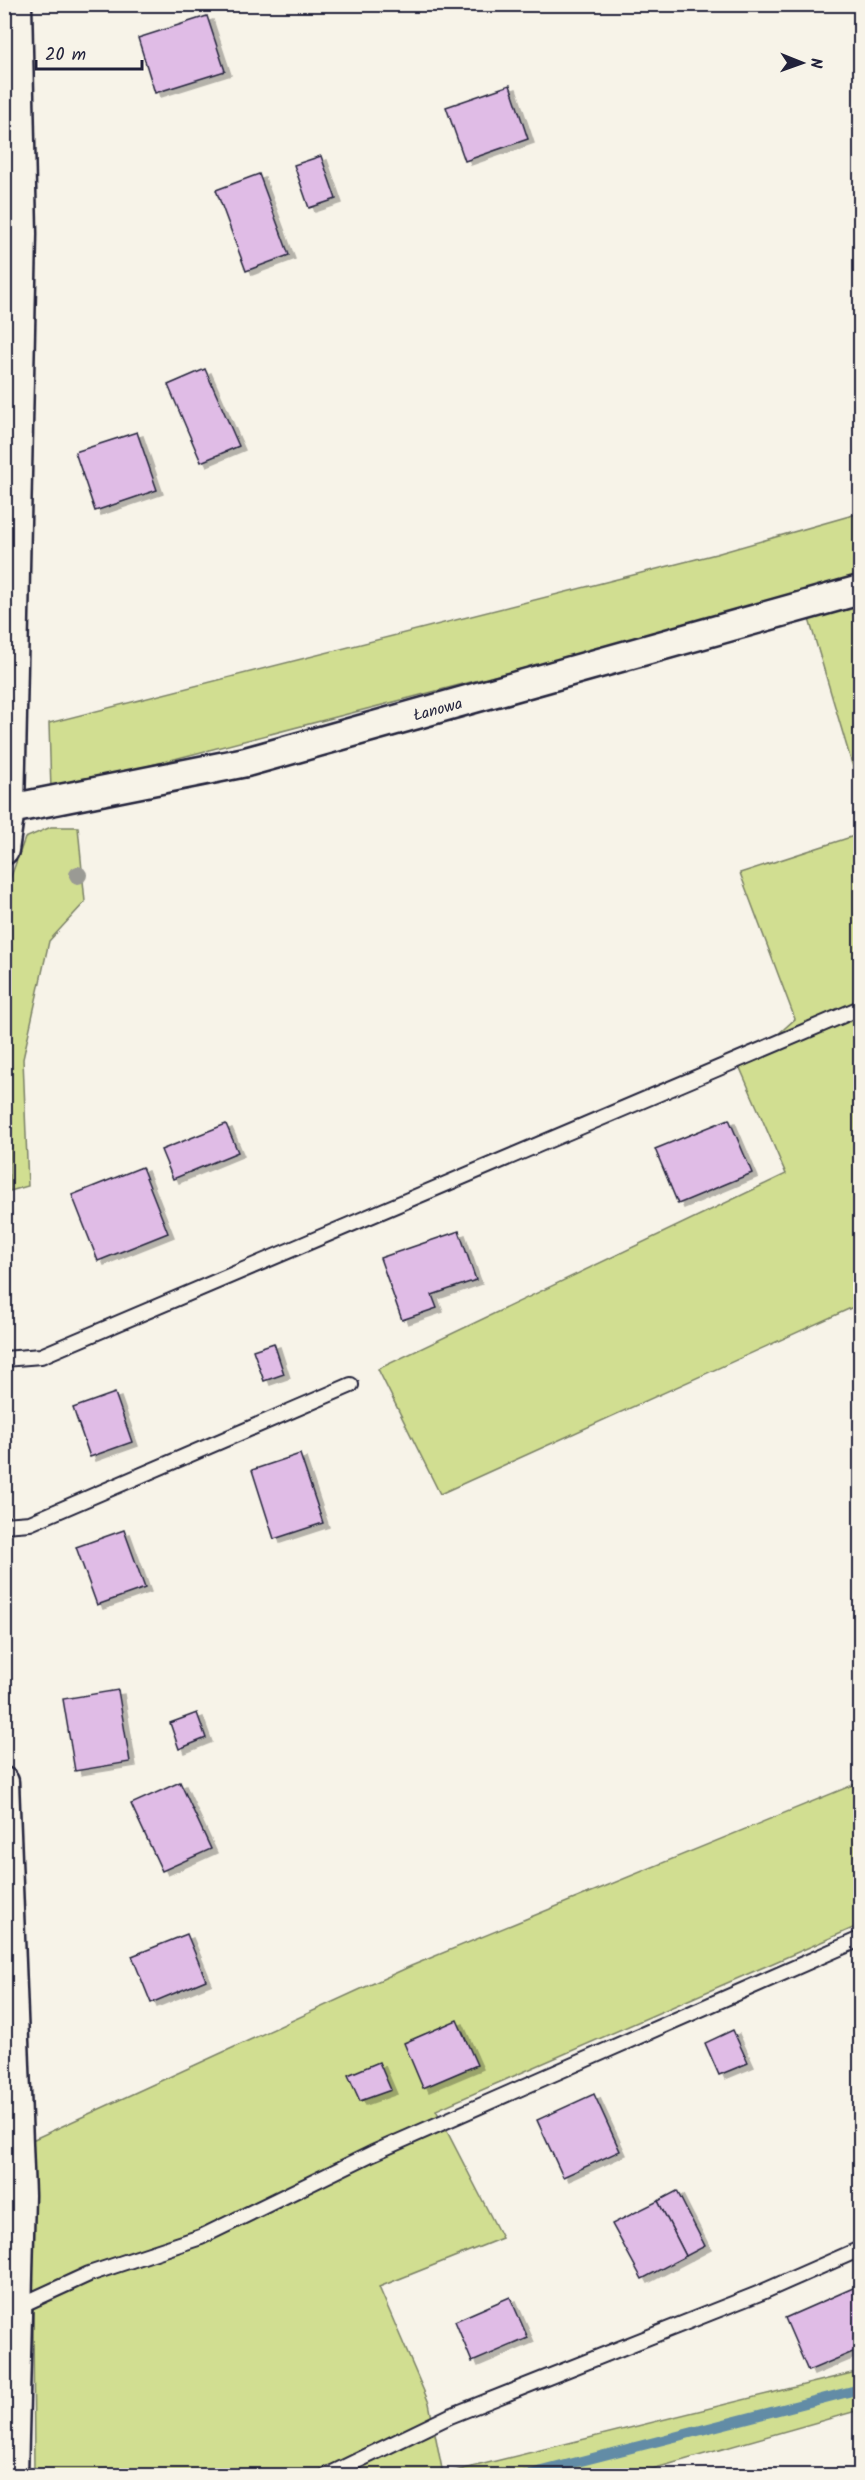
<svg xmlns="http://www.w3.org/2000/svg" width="865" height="2480" font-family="Kalam,sans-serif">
  <defs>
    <filter id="shadow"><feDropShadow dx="6" dy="4" stdDeviation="0" flood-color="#0004"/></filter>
  </defs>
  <rect width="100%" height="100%" fill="#f7f3e8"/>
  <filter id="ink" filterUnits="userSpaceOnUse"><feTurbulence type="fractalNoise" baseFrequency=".0167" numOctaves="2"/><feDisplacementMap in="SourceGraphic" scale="12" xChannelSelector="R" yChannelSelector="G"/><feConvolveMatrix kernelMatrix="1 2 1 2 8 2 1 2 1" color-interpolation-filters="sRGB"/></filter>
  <g filter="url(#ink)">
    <g fill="#d1de91" stroke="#7a8066" stroke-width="1.5">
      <path d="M860 513V581L51 791 49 723 716 554Z"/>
      <path d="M860 602V791L809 619Z"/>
      <path d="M51 827H78L85 902 49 941 23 1059 28 1186 10 1191 9 882 25 838Z"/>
      <path d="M860 834V1304L440 1494 378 1369 786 1174 740 1068 795 1019 740 873Z"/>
      <path d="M860 1782V1925L436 2110 502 2238 379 2287 429 2403 443 2474 860 2371V2410L631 2475H34L32 2140 411 1966Z"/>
    </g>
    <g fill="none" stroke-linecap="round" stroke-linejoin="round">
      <path stroke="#628ca6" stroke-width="10" d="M523 2476 860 2389"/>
    </g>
    <g fill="#e0bce6" stroke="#22223b" stroke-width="1.5" filter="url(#shadow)">
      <path d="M207 16 225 71 155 93 138 38Z"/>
      <path d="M510 85 528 139 465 161 446 107Z"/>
      <path d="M321 156 336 199 309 208 294 165Z"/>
      <path d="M259 174 289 255 246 271 216 190Z"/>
      <path d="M205 369 239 446 201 462 168 385Z"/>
      <path d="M137 432 157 490 95 511 75 452Z"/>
      <path d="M729 1119 752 1173 678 1204 655 1149Z"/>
      <path d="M226 1124 238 1152 173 1179 161 1150Z"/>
      <path d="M142 1167 168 1233 98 1261 72 1195Z"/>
      <path d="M459 1231 476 1280 432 1295 437 1308 402 1320 380 1258Z"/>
      <path d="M274 1343 284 1374 264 1381 253 1350Z"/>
      <path d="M115 1393 132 1442 90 1457 73 1408Z"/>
      <path d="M300 1454 323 1523 274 1539 252 1470Z"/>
      <path d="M124 1530 145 1588 97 1605 76 1547Z"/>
      <path d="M118 1690 130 1762 75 1771 63 1699Z"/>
      <path d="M197 1713 206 1738 179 1749 170 1723Z"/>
      <path d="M180 1782 211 1849 162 1871 131 1804Z"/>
      <path d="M187 1934 206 1980 151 2003 132 1956Z"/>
      <path d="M457 2020 477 2065 423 2088 404 2043Z"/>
      <path d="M733 2030 748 2063 719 2075 705 2043Z"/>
      <path d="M379 2062 391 2090 360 2101 348 2075Z"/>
      <path d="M594 2094 620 2151 563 2177 537 2120Z"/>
      <path d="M677 2191 705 2246 686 2256 658 2201Z"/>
      <path d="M658 2201 686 2256 642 2279 612 2224Z"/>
      <path d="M860 2285V2349L808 2371 785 2318Z"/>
      <path d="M510 2297 528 2338 472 2362 455 2321Z"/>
    </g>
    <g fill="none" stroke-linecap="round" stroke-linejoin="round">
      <defs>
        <g id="service">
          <path d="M4 1359 41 1356 860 1008"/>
          <path d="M4 1525 30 1523 351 1385"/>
          <path d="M17 2307 89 2274 201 2237 373 2153 860 1939"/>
          <path d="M326 2476 450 2416 760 2293 860 2249"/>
        </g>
        <g id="minor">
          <path d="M10 809 246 762 860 590"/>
          <path d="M4 850 10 809 22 234 17 4"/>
          <path d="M4 1782 20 2195 13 2476"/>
        </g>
      </defs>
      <use href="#service" stroke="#22223b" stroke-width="18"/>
      <use href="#minor" stroke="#22223b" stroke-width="33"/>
      <use href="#service" stroke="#f7f3e8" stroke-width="14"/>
      <use href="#minor" stroke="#f7f3e8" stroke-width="28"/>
    </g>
    <circle fill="#9a9a94" cx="78" cy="875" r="9"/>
  </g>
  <g text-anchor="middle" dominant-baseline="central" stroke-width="4.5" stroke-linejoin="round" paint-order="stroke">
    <g font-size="16" fill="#22223b" stroke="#f7f3e8">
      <text transform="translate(438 710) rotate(-15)">Łanowa</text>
    </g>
  </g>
  <rect width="865" height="2480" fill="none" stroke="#f7f3e8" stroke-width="24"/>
  <rect x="12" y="12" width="841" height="2456" fill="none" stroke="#22223b" stroke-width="2" filter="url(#ink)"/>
  <g transform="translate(802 63) rotate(91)" stroke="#f7f3e8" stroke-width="4.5" paint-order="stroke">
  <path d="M0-4.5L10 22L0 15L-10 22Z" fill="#22223b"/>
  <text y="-9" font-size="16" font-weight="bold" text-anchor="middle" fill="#22223b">N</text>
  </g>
  <path d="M36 60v9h106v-9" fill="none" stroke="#22223b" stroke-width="3"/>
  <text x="45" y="60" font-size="18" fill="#22223b" stroke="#f7f3e8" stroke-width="4.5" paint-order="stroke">20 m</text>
</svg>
